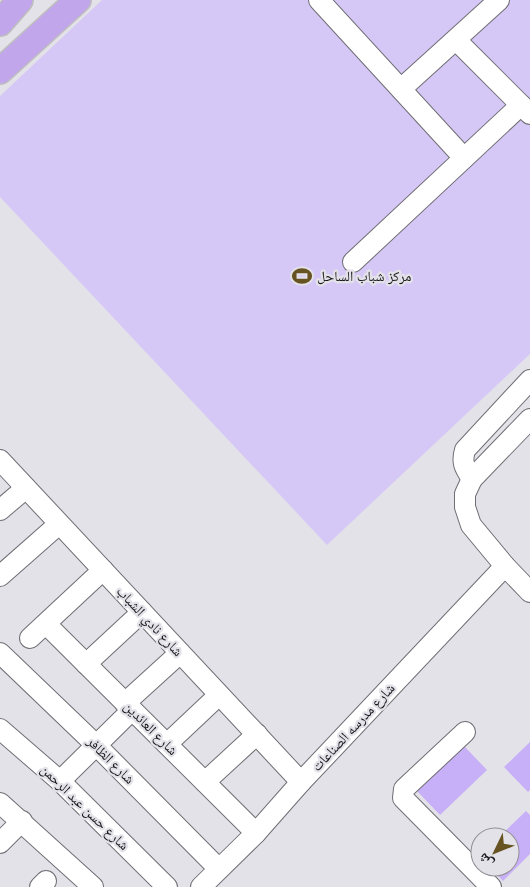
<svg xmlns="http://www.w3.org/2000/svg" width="530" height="887" font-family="Roboto,'Noto Naskh Arabic',sans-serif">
  <rect width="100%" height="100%" fill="#e4e2e9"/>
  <path fill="#d6c8f6" d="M102 0H530V354L327 545 0 197V96Z"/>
  <g fill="#c8b0f8">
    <path d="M530 742V790L528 792 504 767Z"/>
    <path d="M463 745 487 770 440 815 416 790Z"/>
    <path d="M526 811 530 815V854L503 881 490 867H510V837H499Z"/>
  </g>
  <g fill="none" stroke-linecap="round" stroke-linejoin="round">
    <defs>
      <g id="minor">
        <path d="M319 0 464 158"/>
        <path d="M456 40 530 114"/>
        <path d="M401 89 499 0"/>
        <path d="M353 262 521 105"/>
        <path d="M530 419 472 479 465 494V507L471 525 505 566 530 592"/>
        <path d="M0 460 301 782"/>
        <path d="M472 479C465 468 461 463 465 450L530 380"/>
        <path d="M0 510 26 488"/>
        <path d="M0 576 59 524"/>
        <path d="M46 624 256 833"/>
        <path d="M30 638 103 570"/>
        <path d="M0 653 96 745 219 869"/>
        <path d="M86 664 142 612"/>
        <path d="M125 703 180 653"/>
        <path d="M0 729 60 781 167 887"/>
        <path d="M465 732 404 789 403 798 491 887"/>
        <path d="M167 744 219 695"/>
        <path d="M60 781 132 710"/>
        <path d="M205 782 257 734"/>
        <path d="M0 803 93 887"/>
        <path d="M0 843 22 821"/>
        <path d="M40 887 46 881"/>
        <path d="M201 887 256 833 301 782 505 566"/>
      </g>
      <g id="major">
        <path d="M0 23 20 0"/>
        <path d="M0 71 78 0"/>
      </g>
    </defs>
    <use href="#minor" stroke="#706e74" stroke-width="22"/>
    <use href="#major" stroke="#bfbebf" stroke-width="28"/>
    <use href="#minor" stroke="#fff" stroke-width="20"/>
    <use href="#major" stroke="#c1a6ec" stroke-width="25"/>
  </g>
  <defs>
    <symbol id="stadium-bare" viewBox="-9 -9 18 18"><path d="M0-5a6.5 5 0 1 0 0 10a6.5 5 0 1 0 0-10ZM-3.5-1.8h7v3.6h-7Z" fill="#665321" stroke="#e4e2e9" stroke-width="2.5" paint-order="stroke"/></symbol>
  </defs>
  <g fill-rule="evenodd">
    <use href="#stadium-bare" x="288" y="262" width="28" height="28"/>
  </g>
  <g text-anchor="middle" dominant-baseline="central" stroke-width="4.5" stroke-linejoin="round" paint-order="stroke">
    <g font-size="14" fill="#19181b" stroke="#e4e2e9" text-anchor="start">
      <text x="317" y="276">مركز شباب الساحل</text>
    </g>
    <g font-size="14" fill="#19181b" stroke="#e4e2e9">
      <text transform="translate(150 621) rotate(47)">شارع نادي الشباب</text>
      <text transform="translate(353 727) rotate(-47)">شارع مدرسه الصناعات</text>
      <text transform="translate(151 728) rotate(45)">شارع العائدين</text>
      <text transform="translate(111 760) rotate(45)">شارع الظافر</text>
      <text transform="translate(85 807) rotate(44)">شارع حسن عبد الرحمن</text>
    </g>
  </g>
  <g transform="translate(495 852) rotate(227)"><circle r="24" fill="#e4e2e9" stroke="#939197"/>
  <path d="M0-4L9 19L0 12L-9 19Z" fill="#665321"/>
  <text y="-8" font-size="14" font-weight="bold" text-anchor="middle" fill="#19181b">ش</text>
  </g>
</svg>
